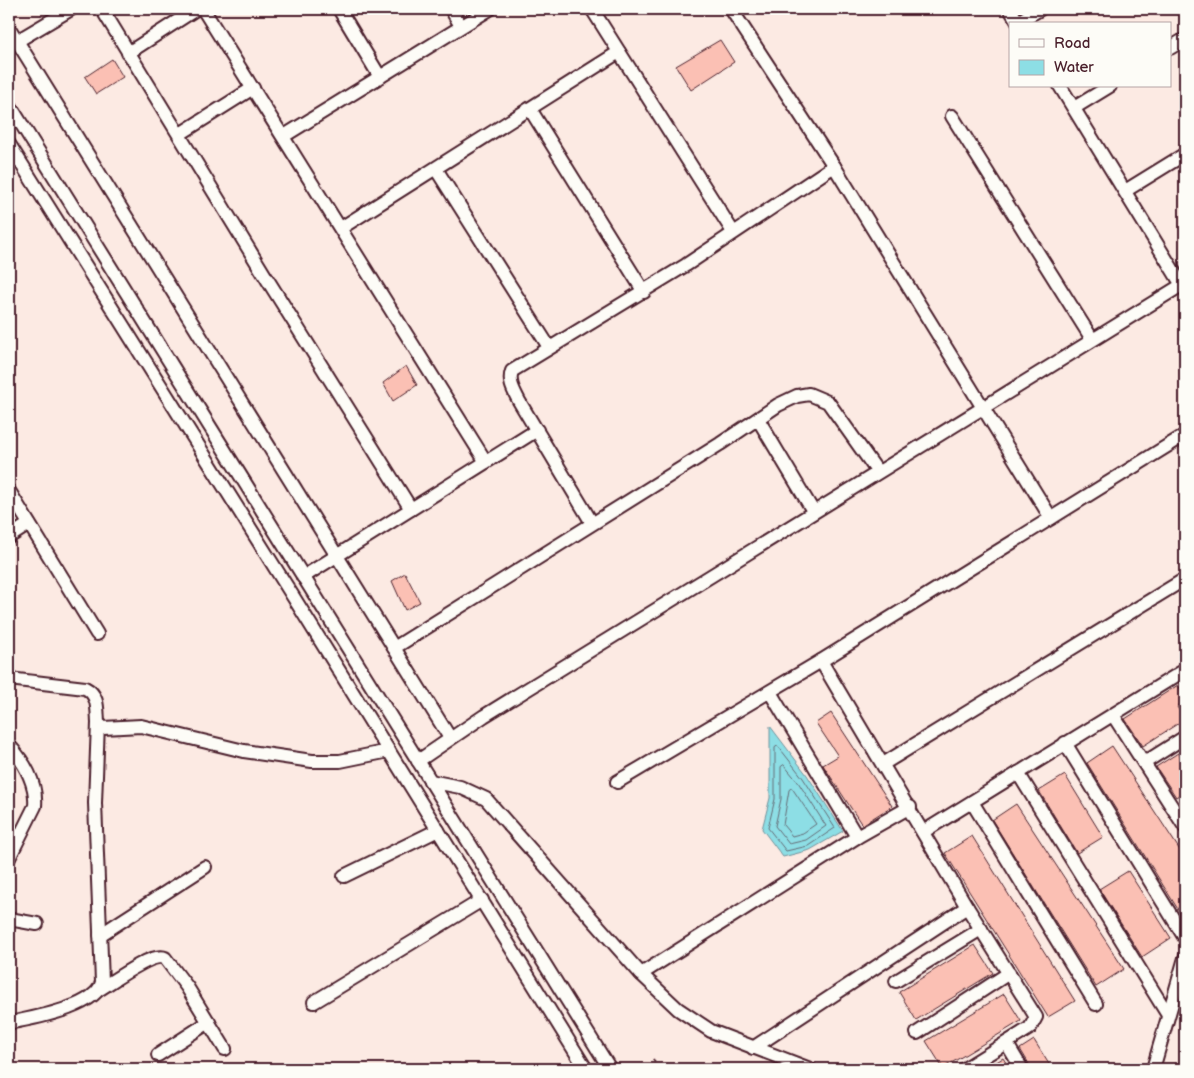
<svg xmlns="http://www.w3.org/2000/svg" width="1194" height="1078" font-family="'Balsamiq Sans',sans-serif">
  <rect width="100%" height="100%" fill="#fceae3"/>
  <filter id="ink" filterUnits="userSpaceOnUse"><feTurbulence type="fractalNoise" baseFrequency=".02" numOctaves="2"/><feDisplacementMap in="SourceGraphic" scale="10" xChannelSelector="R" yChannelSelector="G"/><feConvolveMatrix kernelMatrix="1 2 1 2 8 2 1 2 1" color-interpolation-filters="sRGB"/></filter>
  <g filter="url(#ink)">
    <path fill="#8ddee5" stroke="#72929b" d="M770 726 807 775 843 831 810 850 783 857 762 829 770 798Z"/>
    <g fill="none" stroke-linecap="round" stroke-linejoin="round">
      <g stroke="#656b75" stroke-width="1">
        <path d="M778 746 803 778 835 828 808 846 786 851 768 828 775 799V748Z"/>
        <path d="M784 765 798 782 826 826 806 840 789 844 775 826 781 799V767Z"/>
        <path d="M792 788 816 824 803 833 792 836 783 825 789 790Z"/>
      </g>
    </g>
    <g fill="#fbc0b4" stroke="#4a1f2b">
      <path d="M720 40 734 62 691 90 676 66Z"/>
      <path d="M112 59 123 77 96 94 85 77Z"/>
      <path d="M406 366 417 385 393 401 383 383Z"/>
      <path d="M405 573 420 602 405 610 392 581Z"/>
      <path d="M1178 685 1185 697V701L1177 707 1185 719 1143 746 1125 719Z"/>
      <path d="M831 713 892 806 862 825 823 765 838 756 816 723Z"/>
      <path d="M1112 746 1185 858V907L1179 911 1087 763Z"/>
      <path d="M1178 753 1185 764V791L1176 797 1156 767Z"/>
      <path d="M1065 775 1103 837 1077 853 1039 791Z"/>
      <path d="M1016 804 1124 969 1096 987 992 820Z"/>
      <path d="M972 836 1075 1001 1048 1017 945 853Z"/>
      <path d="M1128 871 1171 938 1142 957 1099 889Z"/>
      <path d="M975 945 993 973 916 1020 899 992Z"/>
      <path d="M1004 994 1021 1021 943 1068 926 1041Z"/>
      <path d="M1034 1040 1052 1069H1032L1020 1049Z"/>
      <path d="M1003 1058 1010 1069H985Z"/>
    </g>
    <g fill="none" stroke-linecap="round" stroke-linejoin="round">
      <defs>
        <g id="minor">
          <path d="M102 9 267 279 411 509"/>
          <path d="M203 9 486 462"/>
          <path d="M339 9 380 77"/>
          <path d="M451 9 461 26"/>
          <path d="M592 9 733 232"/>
          <path d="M731 9 834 166 1051 518"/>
          <path d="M1010 9 1019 24"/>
          <path d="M1018 22 1040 9"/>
          <path d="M9 28 450 738"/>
          <path d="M17 41 71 9"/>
          <path d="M1170 48 1185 39"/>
          <path d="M128 53 196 9"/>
          <path d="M1060 86 1182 285"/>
          <path d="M9 104 610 1069"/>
          <path d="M1074 108 1110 86"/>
          <path d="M530 109 644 292"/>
          <path d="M952 116 1092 339"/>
          <path d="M180 134 253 88"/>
          <path d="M284 136 490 9"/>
          <path d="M9 144 294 598 586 1069"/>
          <path d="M436 169 549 347"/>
          <path d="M1125 191 1185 154"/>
          <path d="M341 228 619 52"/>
          <path d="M758 419 813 511"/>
          <path d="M9 491 97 634"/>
          <path d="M592 523 519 401C514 391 508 382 512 371L686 265 834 166"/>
          <path d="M9 537 29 524"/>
          <path d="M303 577 537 430"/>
          <path d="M394 648 720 444 778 405 797 396 809 394 828 402 877 471"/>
          <path d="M821 661 967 907 1036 1017 1030 1028 964 1069"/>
          <path d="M9 679 85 688C99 695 97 709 98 723L103 728 141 726 244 751 312 761H340L389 751"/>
          <path d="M770 692 857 837"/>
          <path d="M1113 715 1185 827"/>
          <path d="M1065 743 1185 938"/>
          <path d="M9 745C24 762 37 782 35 806L9 858"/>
          <path d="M418 761 484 716 1185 283"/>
          <path d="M1144 763 1185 737"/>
          <path d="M883 764 1185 579"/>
          <path d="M1018 773 1168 1015"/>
          <path d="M430 781 460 787 486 799 641 974 678 1009 711 1031 810 1069"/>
          <path d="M617 782 821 661 1185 435"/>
          <path d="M972 802 1096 1004"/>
          <path d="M923 832 1185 670"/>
          <path d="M344 876 438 830"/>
          <path d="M9 919 37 924"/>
          <path d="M100 935 205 867"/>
          <path d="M641 974 857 837 910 807"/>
          <path d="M896 981 981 929"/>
          <path d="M100 989C113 981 153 952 165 958L187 987 225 1049"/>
          <path d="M314 1002 482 900"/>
          <path d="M9 1023C32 1018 96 1008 102 982L95 803 98 723"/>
          <path d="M917 1033 1009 973"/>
          <path d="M1007 1044 1022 1069"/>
          <path d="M753 1048 967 907"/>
          <path d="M158 1055 209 1022"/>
          <path d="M1153 1069 1185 958"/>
        </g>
      </defs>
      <use href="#minor" stroke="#4a1f2b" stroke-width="16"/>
      <path stroke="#4a1f2b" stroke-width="2" stroke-dasharray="4 4" stroke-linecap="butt" d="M653 1059 658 1069"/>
      <use href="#minor" stroke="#fdfcf7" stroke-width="12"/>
    </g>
  </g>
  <rect width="1194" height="1078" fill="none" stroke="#fdfcf7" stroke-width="30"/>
  <rect x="15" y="15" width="1164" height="1048" fill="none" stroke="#4a1f2b" stroke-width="2" filter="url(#ink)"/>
  <rect x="1009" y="22" width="162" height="65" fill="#fdfcf7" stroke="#b5a4a5"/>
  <rect x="1019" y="39" width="25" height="8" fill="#fdfcf7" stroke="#b5a4a5"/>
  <text x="1054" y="48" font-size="15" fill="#4a1f2b">Road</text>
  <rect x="1019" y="60" width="25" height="15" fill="#8ddee5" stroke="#b5a4a5"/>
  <text x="1054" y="72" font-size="15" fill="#4a1f2b">Water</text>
</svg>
